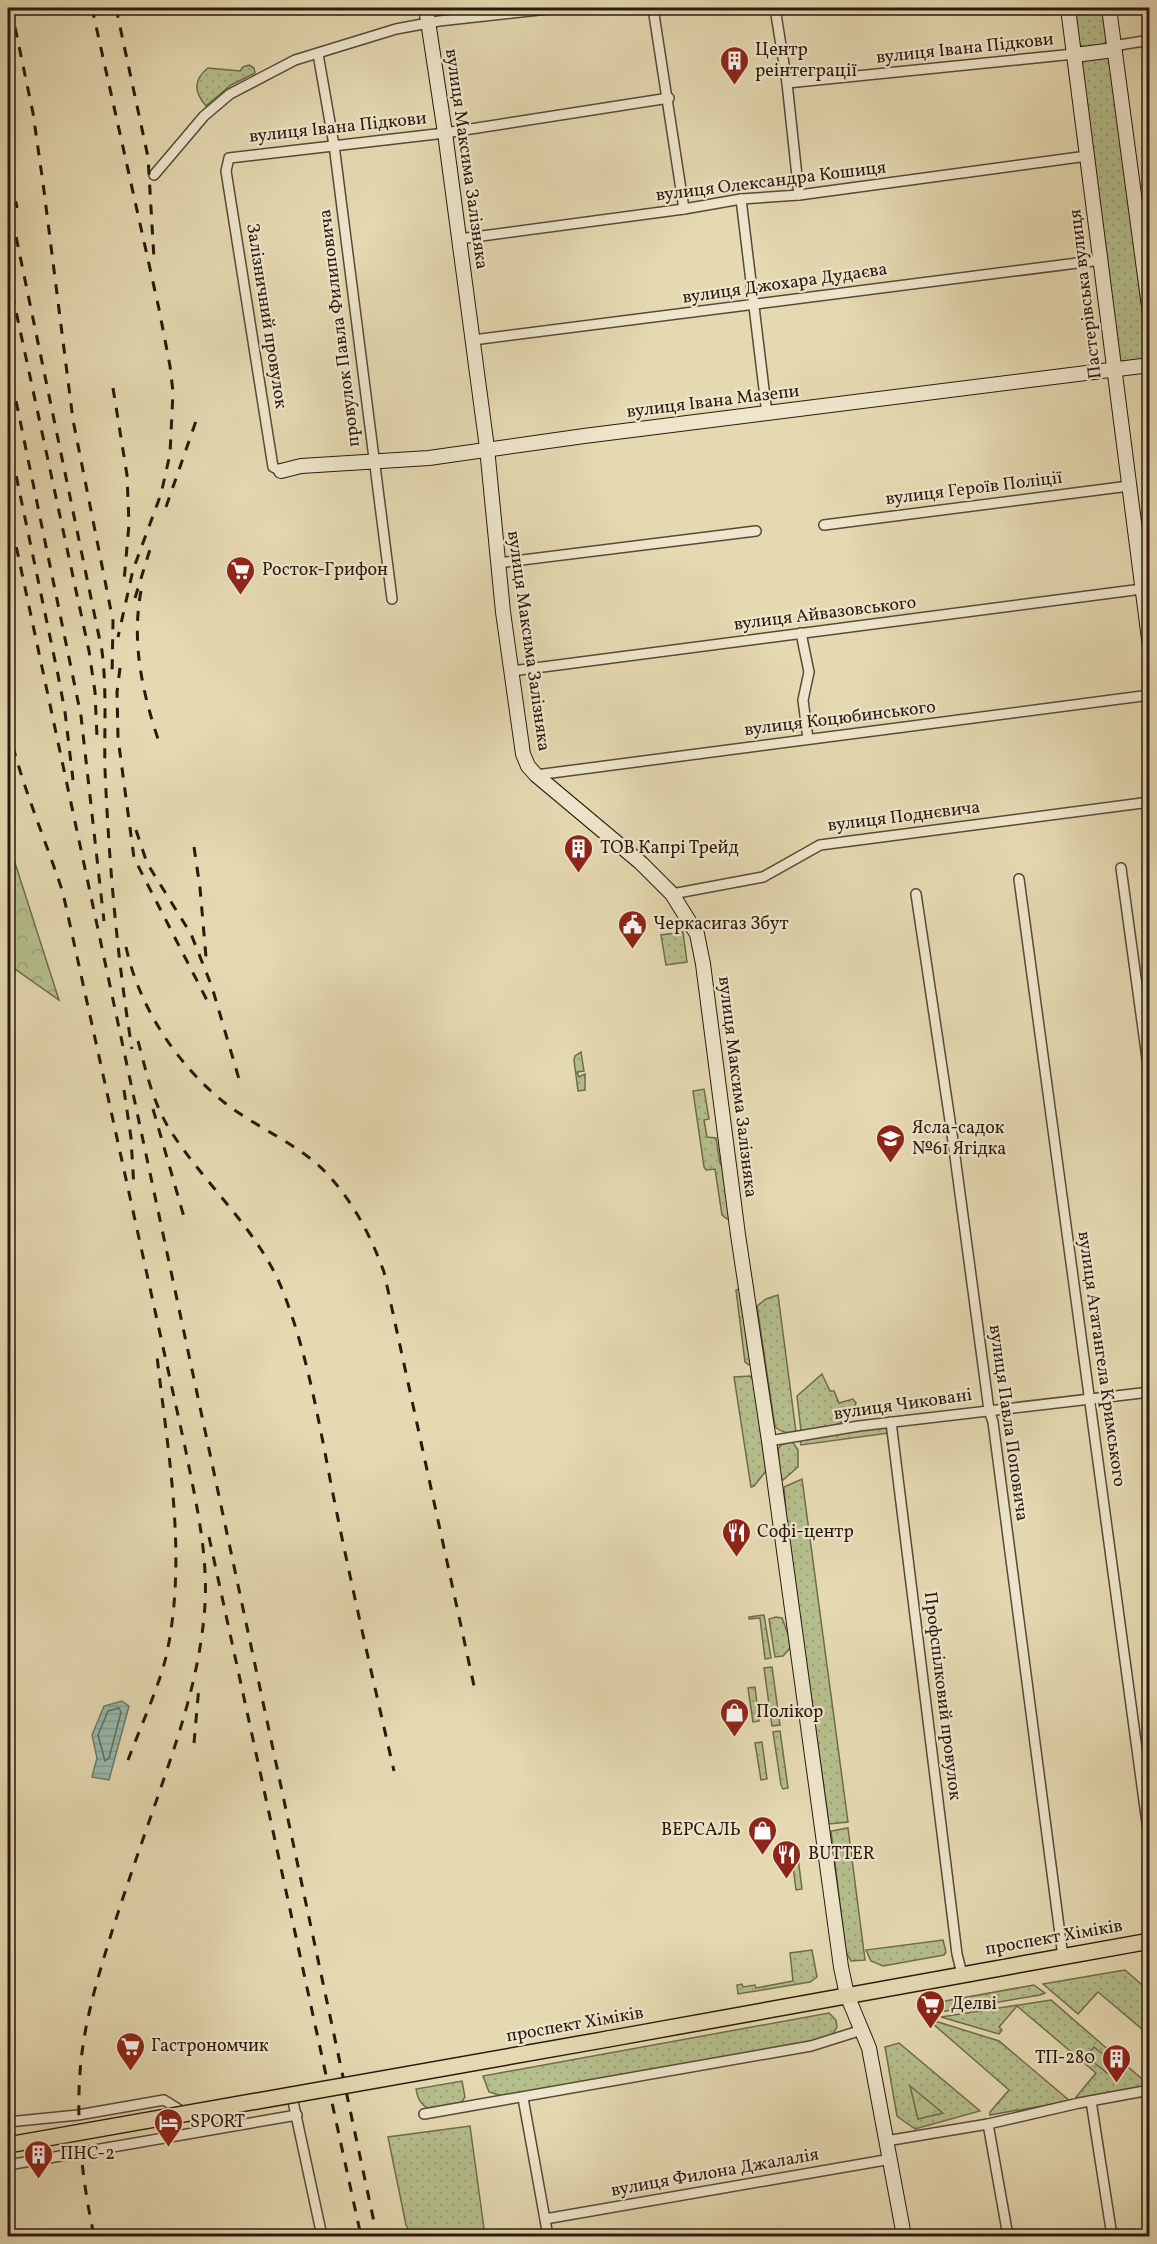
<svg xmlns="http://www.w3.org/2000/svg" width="1157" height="2244" font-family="Vollkorn,serif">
  <defs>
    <pattern id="grass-dots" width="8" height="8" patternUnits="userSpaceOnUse" patternTransform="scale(1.5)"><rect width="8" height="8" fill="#b5bf8c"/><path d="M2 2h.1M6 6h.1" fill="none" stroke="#9ca478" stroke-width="1.8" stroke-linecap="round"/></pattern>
    <pattern id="forest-crowns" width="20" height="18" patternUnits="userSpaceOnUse" patternTransform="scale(1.5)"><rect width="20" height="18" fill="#b5bf8c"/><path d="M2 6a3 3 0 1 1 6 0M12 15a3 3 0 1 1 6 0" fill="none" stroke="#9ca478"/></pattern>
    <pattern id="water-rules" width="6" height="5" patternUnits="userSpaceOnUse" patternTransform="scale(1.5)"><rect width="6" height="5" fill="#96baad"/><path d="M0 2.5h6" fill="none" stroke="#819f94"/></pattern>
  </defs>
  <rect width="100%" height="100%" fill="#e5d9b1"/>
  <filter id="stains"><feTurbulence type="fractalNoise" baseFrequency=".00333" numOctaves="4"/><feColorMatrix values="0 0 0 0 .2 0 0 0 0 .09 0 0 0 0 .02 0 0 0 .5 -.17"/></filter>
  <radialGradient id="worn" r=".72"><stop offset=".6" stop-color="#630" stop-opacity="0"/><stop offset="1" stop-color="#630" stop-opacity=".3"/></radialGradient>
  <g fill="url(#grass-dots)" stroke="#6f6c4d" stroke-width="1.5">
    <path d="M1072 8H1103L1107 41C1099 48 1087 49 1077 44Z"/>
    <path d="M1103 56 1110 58 1148 353 1141 361 1123 362 1120 360 1080 63 1085 58Z"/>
    <path d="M249 65 254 68 255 73 231 85 206 106C194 92 193 80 208 68L240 71 243 67Z"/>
    <path d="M683 932 687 962 666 965 661 935Z"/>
    <path d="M581 1052 584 1071 577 1072 579 1077 585 1074V1090L578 1091 574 1060 575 1056Z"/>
    <path d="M704 1089 709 1119 704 1120 707 1137 716 1138 720 1163 726 1174 730 1218 727 1219 722 1215 715 1169 706 1170 704 1167 693 1091Z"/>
    <path d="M739 1289H741L751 1363 749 1365 745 1362 736 1290Z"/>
    <path d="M778 1295 796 1432C788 1433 782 1433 775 1427L757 1306 766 1299Z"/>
    <path d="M822 1374 830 1391H834L839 1403 853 1399 856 1403C849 1429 824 1427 801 1431L797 1396Z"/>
    <path d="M750 1376 754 1381 766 1471 754 1486 751 1487 734 1377Z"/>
    <path d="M884 1426 889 1433 801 1445 800 1440Z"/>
    <path d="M792 1441 798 1450V1467L783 1480H781L778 1449 781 1445Z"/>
    <path d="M802 1479 848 1822 829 1824 787 1525 784 1487Z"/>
    <path d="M764 1615 771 1658 765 1659 760 1618 749 1619V1617Z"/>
    <path d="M776 1617 782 1618 789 1637 790 1648 783 1656 775 1657 769 1619Z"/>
    <path d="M772 1667 780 1725 772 1726 764 1668Z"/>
    <path d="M755 1687 759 1721 753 1722 748 1688Z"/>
    <path d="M780 1731 788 1788 783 1789 781 1785 773 1732Z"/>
    <path d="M762 1742 767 1779 761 1780 755 1743Z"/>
    <path d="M848 1828 865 1960 851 1961 846 1952 831 1831Z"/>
    <path d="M791 1850H797L802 1889 796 1890Z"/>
    <path d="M943 1940 946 1952 944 1955 883 1966 871 1961 866 1950Z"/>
    <path d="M812 1950 817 1977 810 1982 738 1994 737 1985 742 1984 743 1987 755 1985 756 1988 793 1981 790 1953Z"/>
    <path d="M1125 1970 1149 1991V2035L1098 1992 1078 2014 1043 1984Z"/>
    <path d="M1034 1985 1045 1993 1040 1995 940 2012 937 2010 928 2011 923 2005Z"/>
    <path d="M1051 2000 1149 2085 1080 2100 1076 2097 1096 2073 1017 2006 999 2027 1002 2030 999 2034 941 2017Z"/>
    <path d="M829 2013 836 2020 837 2027 831 2037 797 2044 502 2096 489 2092 483 2076Z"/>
    <path d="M935 2021 999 2041 1070 2101 990 2115V2112L1009 2090 932 2023Z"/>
    <path d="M899 2043 980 2111 915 2129 897 2116 885 2047Z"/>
    <path d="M462 2081 465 2097 461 2103 427 2108C420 2104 417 2096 416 2089Z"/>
    <path d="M470 2126 485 2236H412L406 2225 388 2137Z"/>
  </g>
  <g fill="url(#forest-crowns)" stroke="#6f6c4d" stroke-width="1.5">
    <path d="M8 841 59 1000 8 964Z"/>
    <path d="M1094 2047 1115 2064 1107 2073 1086 2056Z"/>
    <path d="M910 2086 943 2113 918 2119Z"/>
  </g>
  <path fill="url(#water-rules)" stroke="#6a7a6d" stroke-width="1.5" d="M122 1701 129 1706 109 1780 92 1777 97 1758 92 1735 104 1706Z"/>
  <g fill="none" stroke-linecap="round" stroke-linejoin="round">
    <path stroke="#606a5e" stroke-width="1.5" d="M119 1708 121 1712 109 1758 105 1761 98 1735 108 1711Z"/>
    <defs>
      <g id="street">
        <path d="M653 8 684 209"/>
        <path d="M775 8 787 83 799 195"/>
        <path d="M1113 46 1150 40"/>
        <path d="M318 54 334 145 392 599"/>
        <path d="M787 83 1074 54"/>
        <path d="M154 175 204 116 230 94 295 60 396 29 439 21 557 8"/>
        <path d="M741 199 767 414"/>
        <path d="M459 239 684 209 741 199 799 195 1087 156"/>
        <path d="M473 340 1101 260"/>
        <path d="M281 471 273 467 226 171 229 158 445 133 669 98"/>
        <path d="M824 525 1129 486"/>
        <path d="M498 563 756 531"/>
        <path d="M801 633 809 672 803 700 808 739"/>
        <path d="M512 671 1142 589"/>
        <path d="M536 775 1150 695"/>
        <path d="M1121 868 1150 1080"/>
        <path d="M1019 879 1150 1845"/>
        <path d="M672 894 763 877 820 845 1150 802"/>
        <path d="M916 894 952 1134 989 1410 993 1422 1063 1957"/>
        <path d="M891 1422 957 1954 962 1974"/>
        <path d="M769 1441 859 1426 1150 1392"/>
        <path d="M291 2092 322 2236"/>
        <path d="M523 2098 548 2236"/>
        <path d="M1091 2101 1112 2236"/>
        <path d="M424 2114 811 2046 862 2030"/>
        <path d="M8 2122 78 2115 164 2100 210 2129"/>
        <path d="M988 2124 1008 2236"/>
        <path d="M886 2141 988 2124 1079 2103 1150 2090"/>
        <path d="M8 2165 297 2115"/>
        <path d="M545 2219 891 2159"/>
      </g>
      <g id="secondary">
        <path d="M426 8 445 133 487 448 503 612 523 754 528 766 536 775 641 863 672 894 697 934 703 964 738 1235 769 1441 841 1967 847 1995 869 2048 904 2236"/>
        <path d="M1068 8 1150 647"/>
        <path d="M1109 8 1150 314"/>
        <path d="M1075 55 1114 50"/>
        <path d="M281 471 301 466 429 458 584 436 1150 365"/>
      </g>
      <path id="primary" d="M608 2039 1150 1941"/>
    </defs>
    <use href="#street" stroke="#584937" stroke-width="12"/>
    <use href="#secondary" stroke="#29190e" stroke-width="16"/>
    <use href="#primary" stroke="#29190e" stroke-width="18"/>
    <use href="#street" stroke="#eee6cc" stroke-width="9"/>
    <use href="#secondary" stroke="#eee6cc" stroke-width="14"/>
    <use href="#primary" stroke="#e5d9b1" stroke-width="15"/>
    <g stroke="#29190e" stroke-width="3" stroke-dasharray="10 10" stroke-linecap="butt">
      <path d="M11 8 33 113 43 183 73 420 113 621 112 677"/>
      <path d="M92 8 159 309 170 366 173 392 170 454 161 494 133 570 118 637"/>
      <path d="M116 8 148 157 154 259"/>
      <path d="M8 162 17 208"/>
      <path d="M8 198 102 651C107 691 104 730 105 770 109 863 117 957 132 1049"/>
      <path d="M8 274 89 651 95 692 97 737"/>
      <path d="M8 362 81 716 104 921"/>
      <path d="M113 388 127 475 129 524 124 581"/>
      <path d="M8 437 58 675 65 712 73 780"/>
      <path d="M166 507 196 421"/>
      <path d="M8 508 377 2236"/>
      <path d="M141 591C131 644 143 695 160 745"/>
      <path d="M135 598 151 546"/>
      <path d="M120 668 117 692 118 738 134 858 211 1008"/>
      <path d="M8 727C21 784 45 838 63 893L185 1447C196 1503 210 1559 204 1617 198 1680 178 1738 158 1796 143 1839 128 1882 114 1925 100 1970 86 2014 81 2061 75 2120 82 2179 94 2236"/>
      <path d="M136 830 147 863 191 934 212 987 239 1079"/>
      <path d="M194 847 200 888 206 957"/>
      <path d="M126 947C139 1007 177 1065 225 1103 258 1129 302 1145 330 1177 355 1205 371 1237 384 1272L476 1695"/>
      <path d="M138 1041C146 1071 153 1103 170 1130 205 1185 257 1228 282 1289 310 1359 321 1436 336 1509 354 1597 374 1684 394 1771"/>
      <path d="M124 1090 131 1138 134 1188"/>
      <path d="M153 1109 184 1217"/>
      <path d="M209 1537 361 2236"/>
      <path d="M194 1743 199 1686"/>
      <path d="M128 1760C140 1728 158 1689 166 1657 188 1558 168 1455 157 1356"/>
    </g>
    <defs>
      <path id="primary-bridge" d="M8 2145 608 2039"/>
    </defs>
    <use href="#primary-bridge" stroke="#29190e" stroke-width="18" stroke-linecap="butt"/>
    <use href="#primary-bridge" stroke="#e5d9b1" stroke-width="15"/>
  </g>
  <defs>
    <symbol id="building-pin" viewBox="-11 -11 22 30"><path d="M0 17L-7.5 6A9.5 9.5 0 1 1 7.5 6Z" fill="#8f2418" stroke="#eee6cc"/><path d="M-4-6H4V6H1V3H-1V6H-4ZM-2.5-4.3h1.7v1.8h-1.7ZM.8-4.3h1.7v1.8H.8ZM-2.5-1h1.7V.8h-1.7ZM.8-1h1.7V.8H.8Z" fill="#fff"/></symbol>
    <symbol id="supermarket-pin" viewBox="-11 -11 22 30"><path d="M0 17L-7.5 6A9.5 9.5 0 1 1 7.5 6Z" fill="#8f2418" stroke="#eee6cc"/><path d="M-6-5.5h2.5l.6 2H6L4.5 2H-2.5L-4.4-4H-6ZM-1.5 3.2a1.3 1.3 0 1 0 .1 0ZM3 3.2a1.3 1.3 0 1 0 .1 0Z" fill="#fff"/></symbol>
    <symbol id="civic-pin" viewBox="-11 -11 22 30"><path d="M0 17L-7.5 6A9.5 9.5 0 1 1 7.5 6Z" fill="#8f2418" stroke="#eee6cc"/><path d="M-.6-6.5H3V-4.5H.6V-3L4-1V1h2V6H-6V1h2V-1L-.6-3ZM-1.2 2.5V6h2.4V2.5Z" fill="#fff"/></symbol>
    <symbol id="school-pin" viewBox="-11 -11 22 30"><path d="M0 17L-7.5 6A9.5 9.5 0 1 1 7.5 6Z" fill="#8f2418" stroke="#eee6cc"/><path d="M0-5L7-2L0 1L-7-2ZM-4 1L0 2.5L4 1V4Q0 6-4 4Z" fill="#fff"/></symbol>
    <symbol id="restaurant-pin" viewBox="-11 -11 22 30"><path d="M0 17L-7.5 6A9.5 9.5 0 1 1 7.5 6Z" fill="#8f2418" stroke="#eee6cc"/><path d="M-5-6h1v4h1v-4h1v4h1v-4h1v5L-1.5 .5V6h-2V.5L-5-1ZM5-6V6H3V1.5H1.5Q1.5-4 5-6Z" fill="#fff"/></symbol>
    <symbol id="shop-pin" viewBox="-11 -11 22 30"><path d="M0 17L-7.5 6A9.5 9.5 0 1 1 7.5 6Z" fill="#8f2418" stroke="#eee6cc"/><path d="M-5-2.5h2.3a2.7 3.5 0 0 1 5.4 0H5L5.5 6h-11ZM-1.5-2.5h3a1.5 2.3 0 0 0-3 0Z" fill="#fff"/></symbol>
    <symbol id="hotel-pin" viewBox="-11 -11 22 30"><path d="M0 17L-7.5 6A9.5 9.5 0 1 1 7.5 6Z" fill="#8f2418" stroke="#eee6cc"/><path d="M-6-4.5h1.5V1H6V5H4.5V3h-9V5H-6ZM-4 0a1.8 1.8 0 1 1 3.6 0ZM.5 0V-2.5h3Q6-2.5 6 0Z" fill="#fff"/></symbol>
  </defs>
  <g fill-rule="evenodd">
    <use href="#building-pin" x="718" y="44" width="33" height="45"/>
    <use href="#supermarket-pin" x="224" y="554" width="33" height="45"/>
    <use href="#building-pin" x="562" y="832" width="33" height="45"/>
    <use href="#civic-pin" x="616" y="908" width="33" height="45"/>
    <use href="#school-pin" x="874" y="1122" width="33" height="45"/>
    <use href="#restaurant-pin" x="720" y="1516" width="33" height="45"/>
    <use href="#shop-pin" x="718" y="1696" width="33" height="45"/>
    <use href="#shop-pin" x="746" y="1814" width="33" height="45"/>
    <use href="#restaurant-pin" x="770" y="1838" width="33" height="45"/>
    <use href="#supermarket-pin" x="914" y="1988" width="33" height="45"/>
    <use href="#supermarket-pin" x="114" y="2030" width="33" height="45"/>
    <use href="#building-pin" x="1100" y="2042" width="33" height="45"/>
    <use href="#hotel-pin" x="152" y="2106" width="33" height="45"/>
    <use href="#building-pin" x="22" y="2138" width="33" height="45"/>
  </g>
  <g text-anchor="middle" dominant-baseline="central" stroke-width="4.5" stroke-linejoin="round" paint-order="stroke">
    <g font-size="18" fill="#29190e" stroke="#eee6cc">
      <text transform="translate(965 49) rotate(-6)">вулиця Івана Підкови</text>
      <text transform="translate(338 128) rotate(-6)">вулиця Івана Підкови</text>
      <text transform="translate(466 159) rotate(82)">вулиця Максима Залізняка</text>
      <text transform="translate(771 182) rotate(-7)">вулиця Олександра Кошиця</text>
      <text transform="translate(785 284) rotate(-8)">вулиця Джохара Дудаєва</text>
      <text transform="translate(1086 294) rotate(-97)">Пастерівська вулиця</text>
      <text transform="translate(266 316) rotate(81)">Залізничний провулок</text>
      <text transform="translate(340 328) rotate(-97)">провулок Павла Филиповича</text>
      <text transform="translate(713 402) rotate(-7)">вулиця Івана Мазепи</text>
      <text transform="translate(974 489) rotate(-7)">вулиця Героїв Поліції</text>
      <text transform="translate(825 614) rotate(-7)">вулиця Айвазовського</text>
      <text transform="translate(528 641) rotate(82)">вулиця Максима Залізняка</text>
      <text transform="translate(840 719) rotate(-7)">вулиця Коцюбинського</text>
      <text transform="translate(904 817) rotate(-7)">вулиця Поднєвича</text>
      <text transform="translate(737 1087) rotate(83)">вулиця Максима Залізняка</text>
      <text transform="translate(1101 1359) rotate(82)">вулиця Агатангела Кримського</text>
      <text transform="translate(903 1405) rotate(-8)">вулиця Чиковані</text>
      <text transform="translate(1008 1423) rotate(82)">вулиця Павла Поповича</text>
      <text transform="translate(942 1696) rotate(83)">Профспілковий провулок</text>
      <text transform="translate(1054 1938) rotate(-10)">проспект Хіміків</text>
      <text transform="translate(575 2025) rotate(-10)">проспект Хіміків</text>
      <text transform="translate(715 2173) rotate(-10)">вулиця Филона Джалалія</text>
    </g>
    <g font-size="18" fill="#29190e" stroke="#eee6cc" text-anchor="start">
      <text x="755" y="50">Центр<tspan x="755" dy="21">реінтеграції</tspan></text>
      <text x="262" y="570">Росток-Грифон</text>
      <text x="600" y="848">ТОВ Капрі Трейд</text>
      <text x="653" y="924">Черкасигаз Збут</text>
      <text x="912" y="1128">Ясла-садок<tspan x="912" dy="21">№61 Ягідка</tspan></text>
      <text x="757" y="1532">Софі-центр</text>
      <text x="756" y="1712">Полікор</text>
      <text x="741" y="1830" text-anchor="end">ВЕРСАЛЬ</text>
      <text x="808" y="1854">BUTTER</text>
      <text x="951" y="2004">Делві</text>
      <text x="151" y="2046">Гастрономчик</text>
      <text x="1095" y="2058" text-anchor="end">ТП-280</text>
      <text x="190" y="2122">SPORT</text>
      <text x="60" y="2154">ПНС-2</text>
    </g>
  </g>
  <rect width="1157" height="2244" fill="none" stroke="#e5d9b1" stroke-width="30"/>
  <rect x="9" y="9" width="1139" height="2226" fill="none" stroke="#29190e" stroke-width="3"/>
  <rect x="15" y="15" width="1127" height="2214" fill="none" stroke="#29190e" stroke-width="1.5"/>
  <rect width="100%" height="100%" filter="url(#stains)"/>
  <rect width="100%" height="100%" fill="url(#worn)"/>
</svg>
